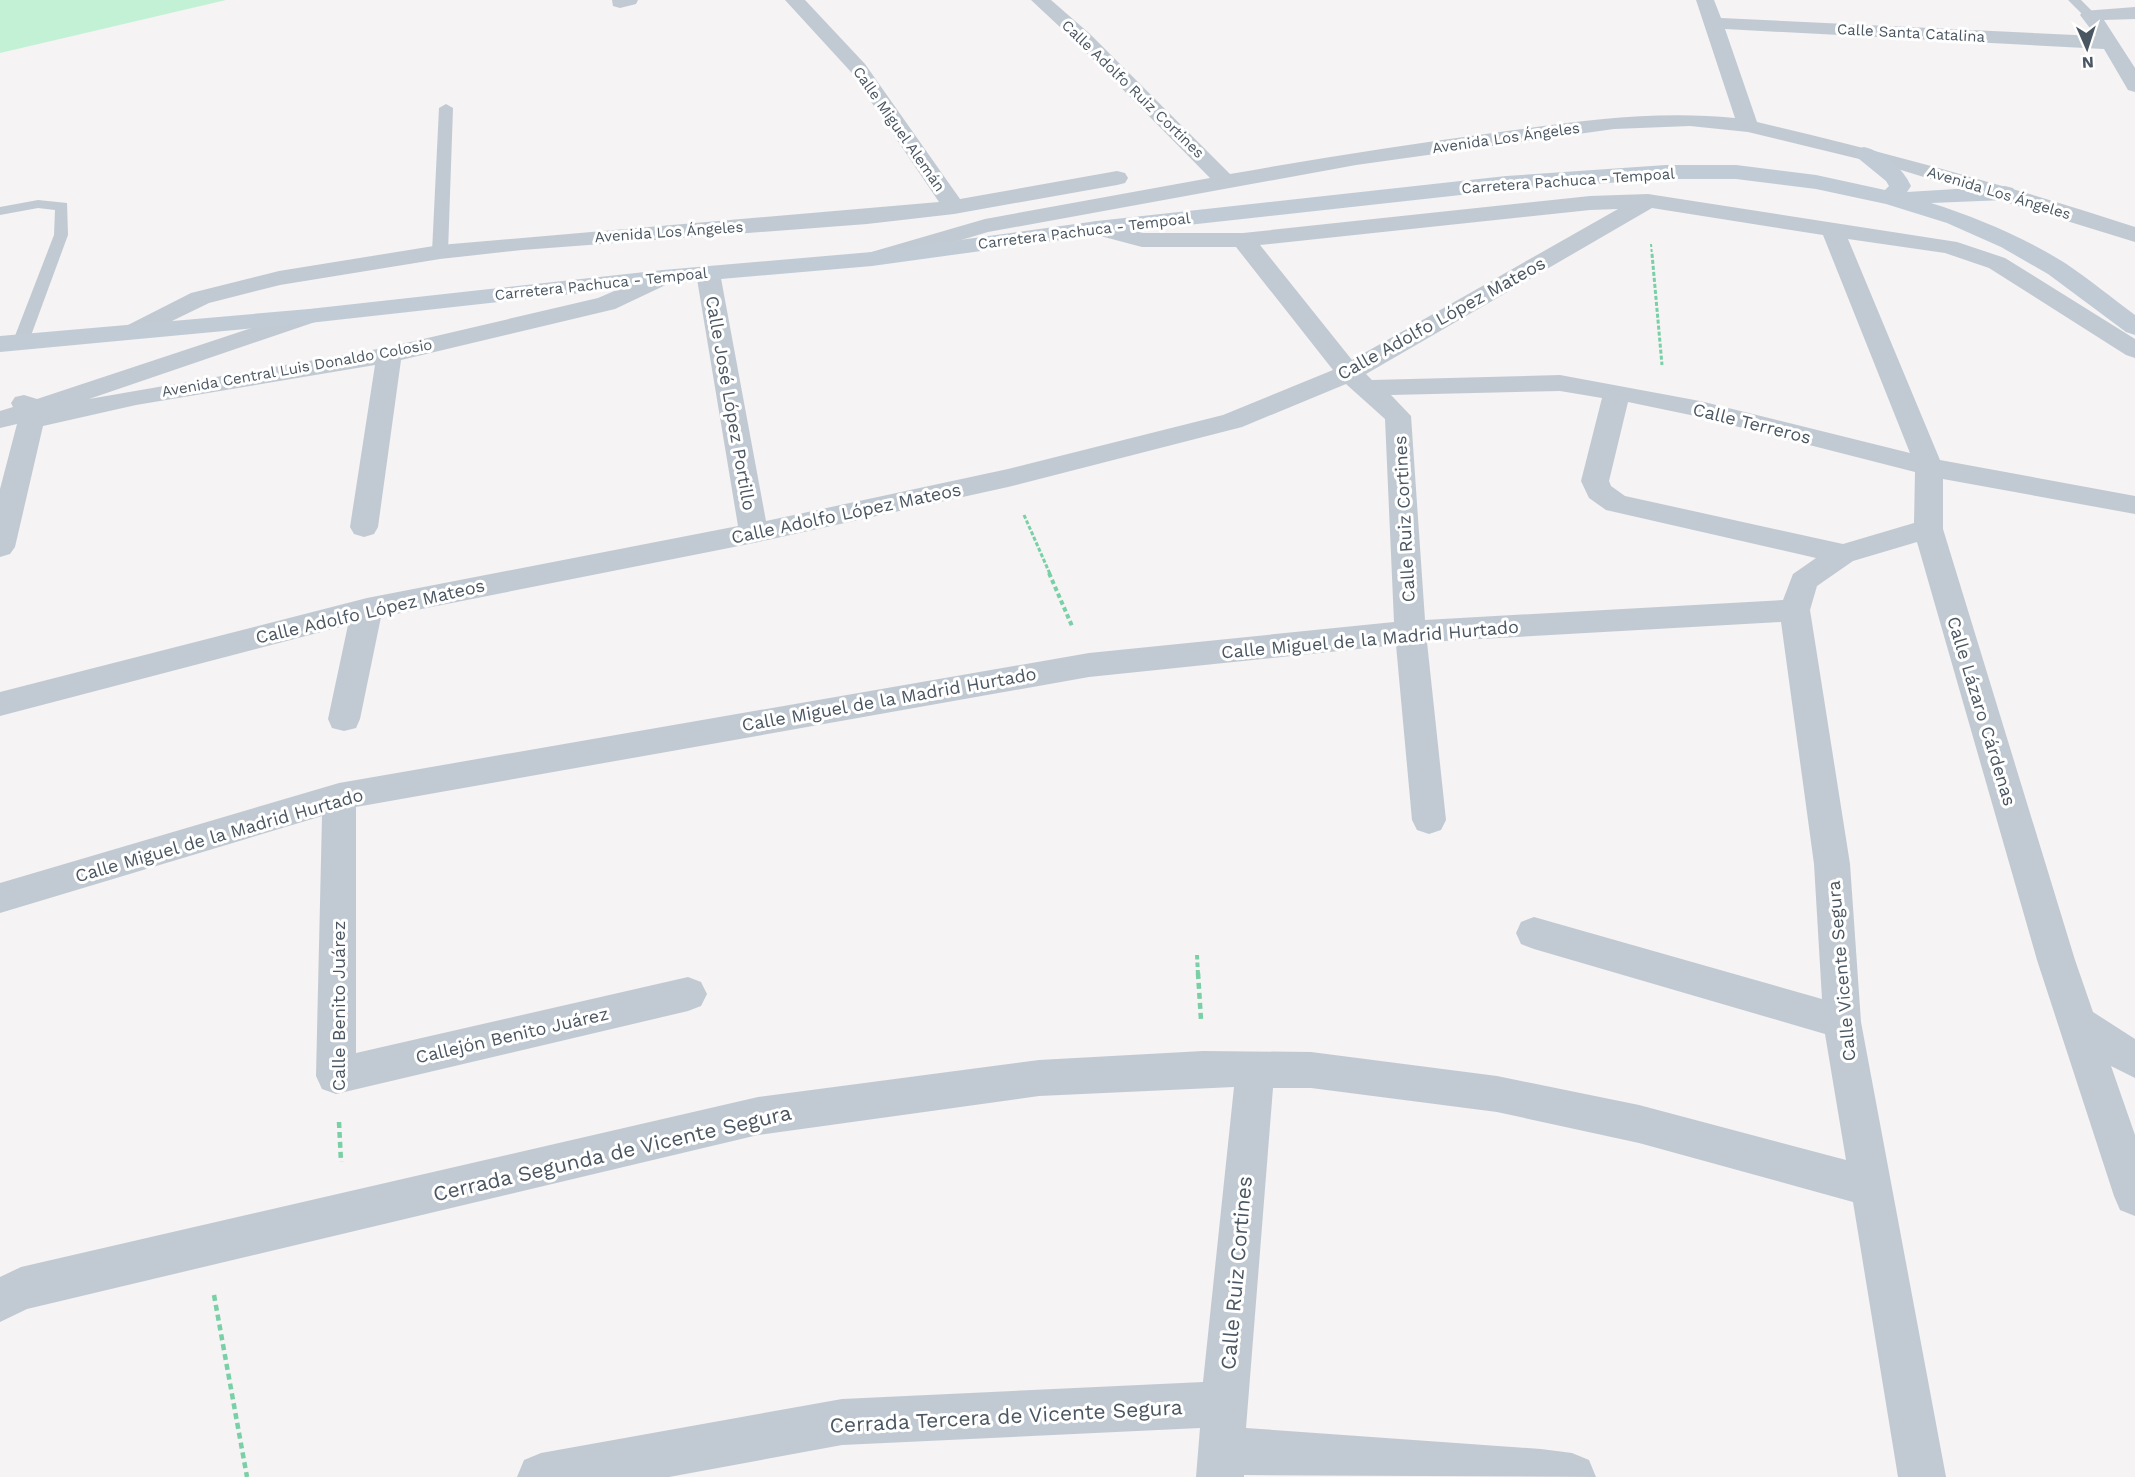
<svg xmlns="http://www.w3.org/2000/svg" width="2135" height="1477" font-family="'Work Sans',sans-serif">
  <rect width="100%" height="100%" fill="#f5f3f3"/>
  <path fill="#c3f1d5" d="M0 0H226L0 53Z"/>
  <g fill="none" stroke-linecap="round" stroke-linejoin="round">
    <path stroke="#7ad0a6" stroke-width="2" stroke-dasharray="3 2" stroke-linecap="butt" d="M1651 244 1652 255"/>
    <g stroke="#7ad0a6" stroke-width="3" stroke-dasharray="4 2" stroke-linecap="butt">
      <path d="M1652 254 1662 365"/>
      <path d="M1024 515 1050 574"/>
    </g>
    <g stroke="#7ad0a6" stroke-width="4" stroke-dasharray="4.5 3" stroke-linecap="butt">
      <path d="M1049 573 1072 626"/>
      <path d="M1197 955 1198 975"/>
    </g>
    <g stroke="#7ad0a6" stroke-width="4.5" stroke-dasharray="6 4" stroke-linecap="butt">
      <path d="M1198 973 1201 1020"/>
      <path d="M339 1122 341 1162"/>
      <path d="M214 1295 247 1477"/>
    </g>
    <g fill="#c1cad2" fill-rule="evenodd">
      <path d="M2068 0H2081L2096 15 2086 18Z"/>
      <path d="M446 104 453 108 448 252 440 257 432 252 439 108Z"/>
      <path d="M38 200 67 203 68 235 29 341 21 346 13 341 54 235 55 210 38 208 0 215V207Z"/>
    </g>
    <g fill="#c1cad2" fill-rule="evenodd">
      <path d="M612 0H638L636 4 620 8 613 6Z"/>
      <path d="M785 0H805L865 64 960 199 1117 171 1125 173 1128 178 1125 183 1117 185 954 214 867 224 522 250 440 259 280 285 209 303 137 338 128 335 124 330 128 325 191 293 279 271 440 245 939 202 851 72Z"/>
      <path d="M1031 0H1051L1090 34 1230 174C1320 158 1409 144 1500 132 1579 121 1655 110 1735 118L1696 0H1714L1721 18 2096 36 2080 15 2083 11 2135 7V19L2104 20 2135 68V92L2128 90 2104 49 1725 29 1757 122C1885 152 2010 186 2135 227V242L1888 166 1748 132 1690 126 1614 129 1356 165 988 232 884 263H868L864 258 868 253 985 219 1210 178 1076 42Z"/>
      <path d="M1648 194 1957 242 2005 258 2135 339V358L2126 355 1989 268 1945 253 1848 239 1940 460 2135 496V514L1943 479V529L2075 960 2093 1012 2135 1039V1078L2111 1066 2135 1135V1216L2120 1210 2114 1196 2037 960 1917 542 1853 561 1817 586 1810 610 1850 864 1861 1022 1946 1477H1898L1853 1202 1639 1143 1497 1112 1311 1088H1273L1246 1428 1541 1449 1572 1453 1589 1460 1596 1477 1244 1475V1477H1196L1200 1428 842 1445 669 1477H517L524 1460 541 1453 842 1399 1203 1382 1234 1087 1039 1096 758 1135 27 1309 0 1322V1277L21 1267 758 1097 1039 1060 1203 1051 1311 1052 1497 1076 1639 1105 1846 1160 1825 1034 1534 949 1521 944 1516 933 1521 922 1534 917 1822 999 1814 864 1781 622 1427 642 1446 820 1441 830 1429 834 1417 830 1412 820 1396 645 1089 677 356 807V1053L688 977 701 982 707 994 701 1006 688 1011 336 1094 322 1089 316 1076 322 816 0 913V883L339 783 1089 653 1394 622 1385 419 1346 384 1242 427 1008 487 754 543 381 617 360 719 356 728 344 731 332 728 328 719 348 625 0 716V692L367 598 738 526 696 273 699 268 708 266 717 268 720 273 766 521 1008 469 1223 415 1333 370 1236 247H1142L1089 233 1085 228 1089 223 1097 221 1143 233H1243L1590 196ZM1652 208 1823 235 1910 453 1700 401 1560 375 1372 380 1366 374ZM1618 209 1352 360 1260 245 1590 210ZM1560 391 1602 398 1581 481 1589 498 1606 510 1816 558 1793 574 1783 600 1425 620 1411 416 1391 395ZM1628 402 1700 417 1915 472 1914 523 1843 544 1625 496 1611 486 1609 481Z"/>
      <path d="M663 270 672 272 675 277 672 282 615 309 401 360 378 527 374 534 364 537 354 534 350 527 375 365 136 405 43 426 15 547 10 554 0 557V489L17 424 0 428V411L13 407 11 403 15 397 24 395 37 399 309 309 318 311 321 316 318 321 89 399 389 347 598 298Z"/>
    </g>
    <path fill="#c1cbd6" fill-rule="evenodd" d="M1864 147C1884 152 1903 168 1911 186L1907 192 2005 186 2013 188 2016 193 2013 198 2005 200 1931 203C1978 218 2023 237 2065 263 2089 279 2112 298 2135 315V335L2126 332 2048 274 2001 247 1947 223 1886 204 1816 189 1736 179H1666L1506 190 1097 235 872 266 663 284 309 323 0 352V336L309 309 663 270 872 252 1097 221 1506 176 1666 165H1736L1816 175 1885 190 1889 186 1886 181 1853 154 1856 149Z"/>
  </g>
  <g text-anchor="middle" dominant-baseline="central" stroke-width="6" stroke-linejoin="round" paint-order="stroke">
    <g font-size="15" fill="#4a5661" stroke="#fff">
      <text transform="translate(1911 33) rotate(3)">Calle Santa Catalina</text>
      <text transform="translate(1133 89) rotate(44)">Calle Adolfo Ruiz Cortines</text>
      <text transform="translate(899 129) rotate(55)">Calle Miguel Alemán</text>
      <text transform="translate(1506 138) rotate(-8)">Avenida Los Ángeles</text>
      <text transform="translate(1568 181) rotate(-4)">Carretera Pachuca - Tempoal</text>
      <text transform="translate(1999 193) rotate(17)">Avenida Los Ángeles</text>
      <text transform="translate(1084 231) rotate(-7)">Carretera Pachuca - Tempoal</text>
      <text transform="translate(669 232) rotate(-4)">Avenida Los Ángeles</text>
      <text transform="translate(601 284) rotate(-6)">Carretera Pachuca - Tempoal</text>
      <text transform="translate(297 368) rotate(-10)">Avenida Central Luis Donaldo Colosio</text>
    </g>
    <g font-size="18" fill="#4a5661" stroke="#fff">
      <text transform="translate(1441 318) rotate(-29)">Calle Adolfo López Mateos</text>
      <text transform="translate(731 403) rotate(80)">Calle José López Portillo</text>
      <text transform="translate(1752 423) rotate(14)">Calle Terreros</text>
      <text transform="translate(846 513) rotate(-12)">Calle Adolfo López Mateos</text>
      <text transform="translate(1404 519) rotate(-93)">Calle Ruiz Cortines</text>
      <text transform="translate(370 611) rotate(-13)">Calle Adolfo López Mateos</text>
      <text transform="translate(1370 639) rotate(-5)">Calle Miguel de la Madrid Hurtado</text>
      <text transform="translate(889 699) rotate(-10)">Calle Miguel de la Madrid Hurtado</text>
      <text transform="translate(1982 711) rotate(73)">Calle Lázaro Cárdenas</text>
      <text transform="translate(219 835) rotate(-16)">Calle Miguel de la Madrid Hurtado</text>
      <text transform="translate(1841 971) rotate(-95)">Calle Vicente Segura</text>
      <text transform="translate(338 1006) rotate(-90)">Calle Benito Juárez</text>
      <text transform="translate(512 1035) rotate(-13)">Callejón Benito Juárez</text>
    </g>
    <g font-size="21" fill="#4a5661" stroke="#fff">
      <text transform="translate(612 1153) rotate(-13)">Cerrada Segunda de Vicente Segura</text>
      <text transform="translate(1236 1273) rotate(-85)">Calle Ruiz Cortines</text>
      <text transform="translate(1006 1416) rotate(-3)">Cerrada Tercera de Vicente Segura</text>
    </g>
  </g>
  <g transform="translate(2087 48) rotate(177)" stroke="#ffffff" stroke-width="4.5" paint-order="stroke">
  <path d="M0-4.5L10 22L0 15L-10 22Z" fill="#4a5661"/>
  <text y="-9" font-size="16" font-weight="bold" text-anchor="middle" fill="#4a5661">N</text>
  </g>
</svg>
